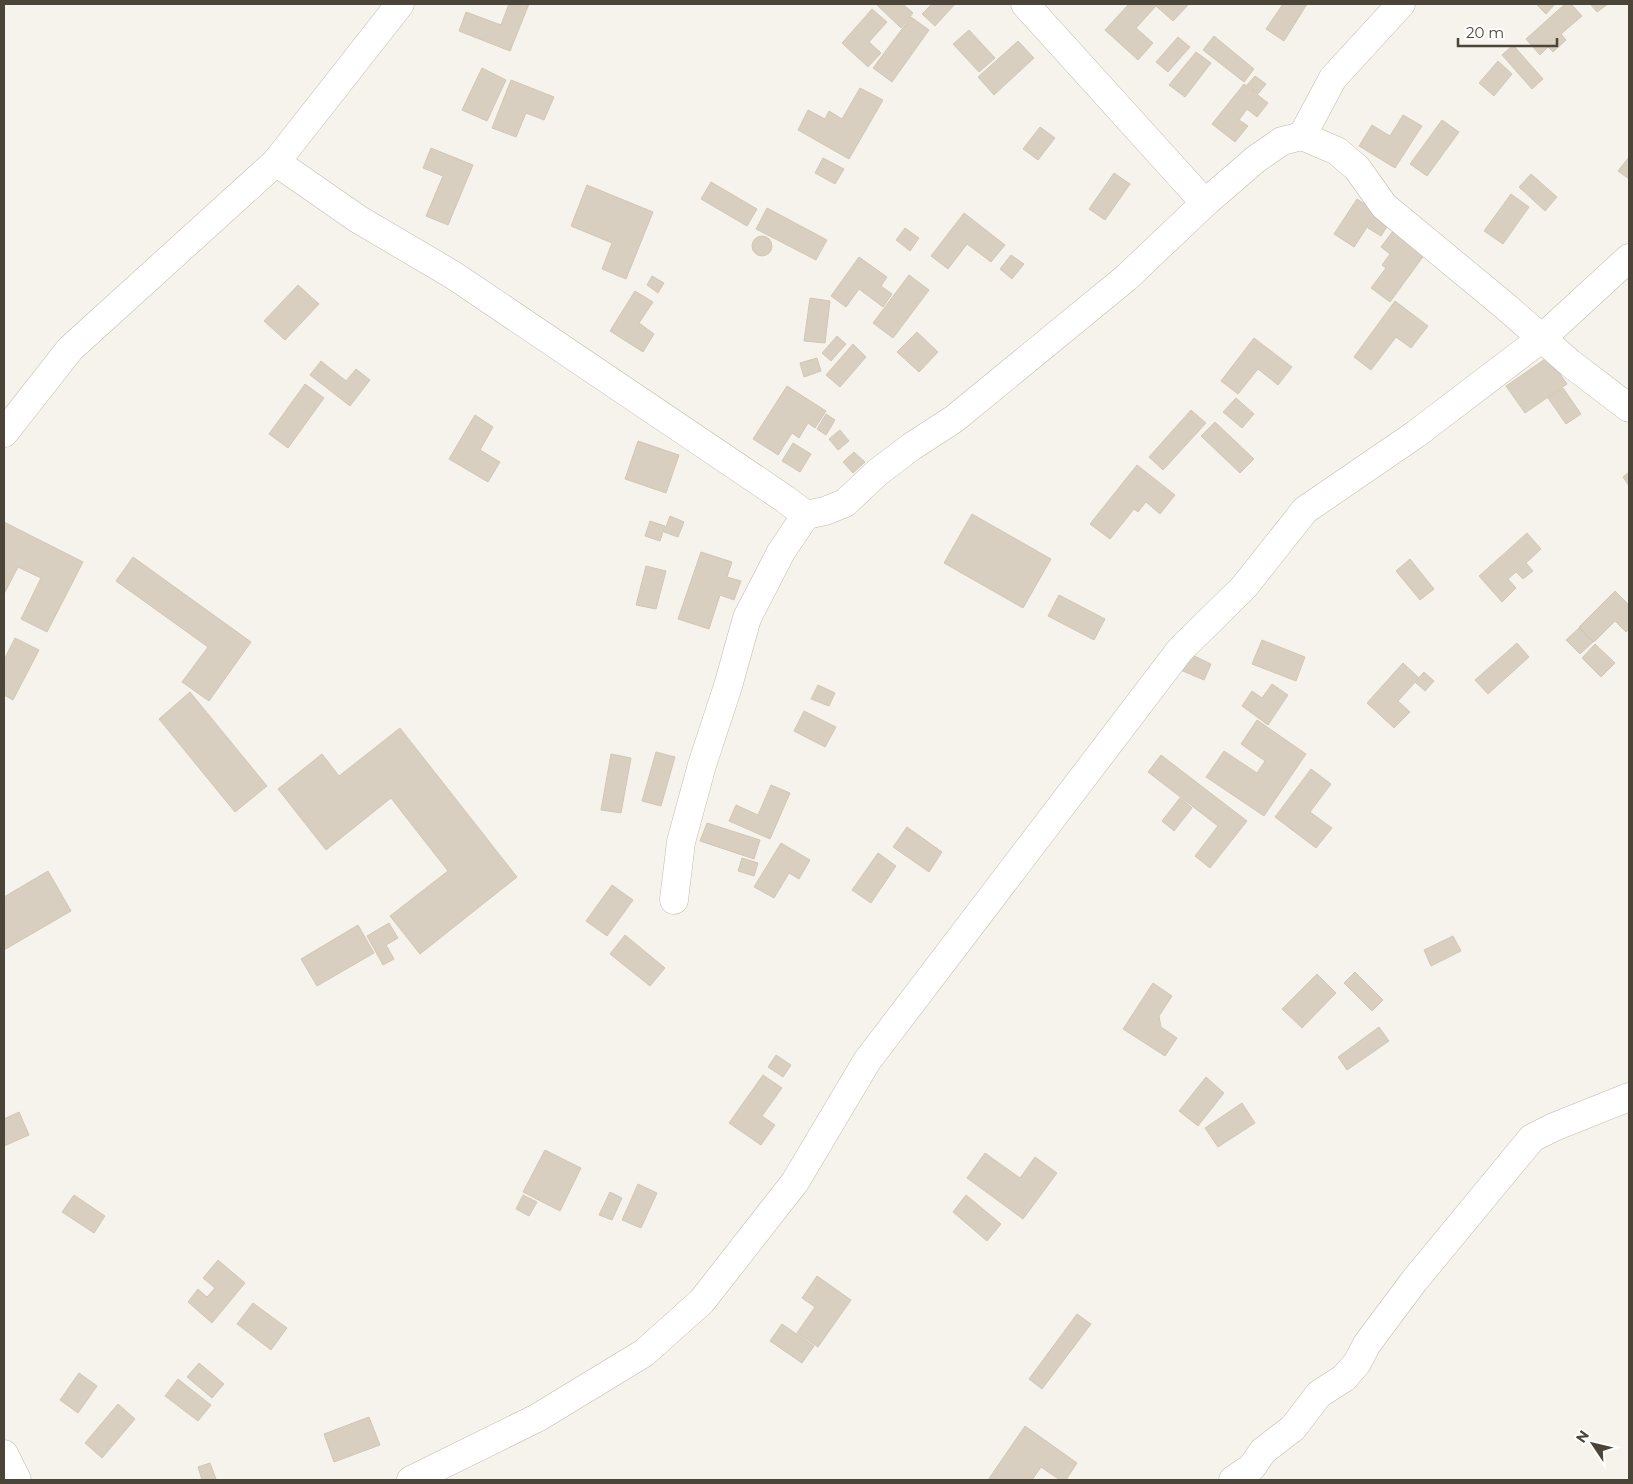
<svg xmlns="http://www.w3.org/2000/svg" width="1633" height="1484" font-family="Montserrat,sans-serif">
  <rect width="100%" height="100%" fill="#f6f3ec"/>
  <g fill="#d8cfc1" stroke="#d3c7b4">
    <path d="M509 4H529L510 51 459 31 466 12 501 25Z"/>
    <path d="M876 4H903L913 13 901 28Z"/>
    <path d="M932 4H955L935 26 922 14Z"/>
    <path d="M1129 4H1189L1173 21 1156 6 1136 28 1153 43 1138 60 1105 30Z"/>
    <path d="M1283 4H1307L1284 41 1266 29Z"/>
    <path d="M1536 4H1555L1546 14Z"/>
    <path d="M1565 4H1571L1582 16 1561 34 1566 40 1553 52 1548 47 1540 55 1526 39Z"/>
    <path d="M1590 4H1608L1597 12Z"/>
    <path d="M872 9 887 22 869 42 881 53 868 67 842 43Z"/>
    <path d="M911 17 929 30 892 82 873 68Z"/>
    <path d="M969 30 995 58 979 72 953 44Z"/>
    <path d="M1214 36 1254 69 1244 82 1203 50Z"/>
    <path d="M1178 37 1190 47 1168 72 1156 62Z"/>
    <path d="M1018 41 1034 58 994 95 978 77Z"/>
    <path d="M1513 45 1543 79 1532 89 1502 55Z"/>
    <path d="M1196 52 1211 63 1185 97 1169 85Z"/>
    <path d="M1498 61 1512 74 1494 96 1479 83Z"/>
    <path d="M482 68 506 80 487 121 462 110Z"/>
    <path d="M1255 76 1266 84 1258 94 1247 85Z"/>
    <path d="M511 80 554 97 544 120 526 113 516 137 492 128Z"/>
    <path d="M1244 84 1268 103 1257 117 1247 109 1239 120 1248 126 1235 142 1212 124Z"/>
    <path d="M860 88 883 100 849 159 798 130 808 110 825 119 829 111 842 119Z"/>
    <path d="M1403 115 1422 126 1395 168 1359 146 1372 125 1390 136Z"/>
    <path d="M1442 120 1459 132 1427 176 1410 164Z"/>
    <path d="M1040 127 1055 138 1038 160 1023 149Z"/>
    <path d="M431 148 473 165 448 225 426 216 443 176 423 168Z"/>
    <path d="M1629 157V179L1618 171Z"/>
    <path d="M823 158 844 169 835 184 815 173Z"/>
    <path d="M1114 173 1130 184 1105 220 1089 209Z"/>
    <path d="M1531 174 1557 197 1545 211 1519 187Z"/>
    <path d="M711 182 757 209 747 226 701 199Z"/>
    <path d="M587 185 653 212 626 279 602 269 612 243 571 226Z"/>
    <path d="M1511 194 1529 207 1503 244 1484 231Z"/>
    <path d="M1357 199 1377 212 1354 247 1334 234Z"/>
    <path d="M767 208 827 240 816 260 756 229Z"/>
    <path d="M964 213 1005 245 991 262 967 244 948 269 931 256Z"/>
    <path d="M1377 214 1390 222 1381 236 1368 228Z"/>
    <path d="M905 228 919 238 910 251 896 240Z"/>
    <path d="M1393 231 1425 254 1390 302 1371 288 1386 268 1382 265 1390 254 1381 247Z"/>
    <circle cx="762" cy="246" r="10"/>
    <path d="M1011 255 1024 264 1012 279 1000 269Z"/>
    <path d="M859 257 887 277 881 286 892 294 883 307 859 289 846 307 831 296Z"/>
    <path d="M909 275 929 290 893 338 873 323Z"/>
    <path d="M652 276 664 283 658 293 647 285Z"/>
    <path d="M298 285 319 304 285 340 264 321Z"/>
    <path d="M635 291 653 302 639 323 654 334 643 352 610 331Z"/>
    <path d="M810 298 830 301 825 343 804 341Z"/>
    <path d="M1395 301 1428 326 1411 348 1396 337 1371 370 1354 357Z"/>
    <path d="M917 332 938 352 919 372 897 352Z"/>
    <path d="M837 336 846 344 831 361 822 353Z"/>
    <path d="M1254 338 1292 367 1278 385 1258 369 1238 394 1221 381Z"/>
    <path d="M853 344 866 357 840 387 826 375Z"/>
    <path d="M1548 357 1567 384 1525 413 1506 386Z"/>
    <path d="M817 358 821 371 804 377 800 363Z"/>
    <path d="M321 361 346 381 356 369 370 380 350 406 310 375Z"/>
    <path d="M305 384 324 398 288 448 269 434Z"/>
    <path d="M787 386 826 411 815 428 808 423 799 438 792 433 778 455 753 439Z"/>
    <path d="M1563 388 1581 414 1566 424 1548 398Z"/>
    <path d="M1236 398 1254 414 1242 428 1223 412Z"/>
    <path d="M1191 410 1206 423 1163 470 1149 457Z"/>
    <path d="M826 414 835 420 826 435 817 429Z"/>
    <path d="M475 415 493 427 480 450 500 462 488 482 449 459Z"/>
    <path d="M1215 422 1254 459 1240 473 1201 436Z"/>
    <path d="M840 430 849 441 838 450 829 439Z"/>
    <path d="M638 441 679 455 666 493 625 479Z"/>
    <path d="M793 443 811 454 800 472 782 461Z"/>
    <path d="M854 452 865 462 853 473 843 462Z"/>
    <path d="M1137 465 1175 495 1160 514 1146 502 1138 512 1134 509 1110 539 1090 524Z"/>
    <path d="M1629 472V486L1623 477Z"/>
    <path d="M972 514 1051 559 1023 608 944 563Z"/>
    <path d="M670 516 684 522 678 537 664 532Z"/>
    <path d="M650 521 665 526 660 541 645 536Z"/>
    <path d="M4 522 83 562 47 632 21 619 41 578 18 567 4 594Z"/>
    <path d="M1527 533 1541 549 1526 563 1533 571 1523 579 1516 572 1508 579 1516 588 1502 602 1479 576Z"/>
    <path d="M701 552 732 562 727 577 741 581 734 600 720 595 709 629 678 619Z"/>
    <path d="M133 557 251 642 209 701 182 682 208 647 116 581Z"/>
    <path d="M1410 559 1434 589 1420 600 1396 571Z"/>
    <path d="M646 566 666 571 656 609 636 605Z"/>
    <path d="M1615 591 1629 605V629L1626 632 1615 621 1594 642 1579 627Z"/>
    <path d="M1059 595 1105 619 1094 640 1048 616Z"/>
    <path d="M1579 628 1593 642 1580 654 1566 640Z"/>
    <path d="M15 638 39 650 13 700 4 695V660Z"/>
    <path d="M1262 640 1305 657 1296 681 1252 664Z"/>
    <path d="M1517 643 1529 657 1488 694 1475 680Z"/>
    <path d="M1595 644 1615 663 1601 677 1582 658Z"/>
    <path d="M1186 652 1211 664 1204 680 1178 669Z"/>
    <path d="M1403 663 1419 678 1398 701 1410 712 1394 728 1367 703Z"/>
    <path d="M1424 672 1434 681 1425 691 1415 682Z"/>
    <path d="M1272 684 1288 695 1268 725 1242 706 1252 691 1262 698Z"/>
    <path d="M818 685 835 693 829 706 811 699Z"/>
    <path d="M190 692 267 786 235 812 159 719Z"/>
    <path d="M804 711 836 727 825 747 794 731Z"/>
    <path d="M1257 720 1306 754 1264 816 1206 777 1224 751 1257 773 1265 761 1241 744Z"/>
    <path d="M400 728 517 877 420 954 390 916 448 871 391 798 326 850 278 789 322 754 339 776Z"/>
    <path d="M656 752 675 757 661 806 642 801Z"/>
    <path d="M611 754 631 758 621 813 601 810Z"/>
    <path d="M1161 755 1247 821 1210 868 1195 856 1218 826 1148 772Z"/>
    <path d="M1311 769 1331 784 1310 812 1332 828 1316 848 1275 817Z"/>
    <path d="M771 785 790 793 770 839 729 821 736 805 758 815Z"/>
    <path d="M1180 798 1192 808 1174 831 1162 821Z"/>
    <path d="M707 823 760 840 754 859 700 841Z"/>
    <path d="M907 827 942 852 929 872 893 847Z"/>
    <path d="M781 843 810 860 799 879 789 873 774 898 754 887Z"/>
    <path d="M878 853 896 866 871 903 852 890Z"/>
    <path d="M742 858 758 863 754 876 738 871Z"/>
    <path d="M48 871 71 911 4 950V897Z"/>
    <path d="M612 885 633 900 607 936 586 921Z"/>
    <path d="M389 923 398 938 386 945 394 959 383 965 367 936Z"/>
    <path d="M358 925 374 953 317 986 301 959Z"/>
    <path d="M625 935 665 968 650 986 610 954Z"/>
    <path d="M1453 936 1461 951 1431 966 1424 950Z"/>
    <path d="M1355 972 1383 1000 1372 1011 1344 983Z"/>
    <path d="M1317 974 1336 993 1302 1028 1282 1009Z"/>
    <path d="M1153 983 1172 996 1159 1016 1161 1027 1177 1038 1165 1056 1123 1029Z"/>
    <path d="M1379 1027 1389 1041 1347 1070 1338 1057Z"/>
    <path d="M776 1055 791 1065 783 1077 768 1067Z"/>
    <path d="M763 1075 782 1088 762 1116 775 1125 761 1145 729 1123Z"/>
    <path d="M1206 1077 1224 1093 1198 1126 1179 1111Z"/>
    <path d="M1242 1103 1255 1123 1218 1147 1205 1128Z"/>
    <path d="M19 1112 29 1135 4 1146V1119Z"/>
    <path d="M545 1150 581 1168 560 1211 523 1192Z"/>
    <path d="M985 1153 1020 1178 1035 1157 1057 1173 1023 1219 967 1178Z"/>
    <path d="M638 1184 657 1193 641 1228 622 1220Z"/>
    <path d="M610 1192 622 1198 612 1220 599 1215Z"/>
    <path d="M74 1195 105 1216 94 1233 62 1212Z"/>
    <path d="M523 1195 537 1202 529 1216 516 1209Z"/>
    <path d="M966 1195 1001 1224 987 1241 953 1212Z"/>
    <path d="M218 1260 245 1283 212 1323 188 1302 198 1289 207 1297 215 1288 203 1278Z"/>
    <path d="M817 1276 851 1300 818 1347 797 1333 815 1307 802 1298Z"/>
    <path d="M253 1303 287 1328 271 1350 237 1324Z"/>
    <path d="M1077 1314 1091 1324 1042 1389 1029 1379Z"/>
    <path d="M782 1324 814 1346 802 1363 770 1341Z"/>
    <path d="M199 1363 224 1384 212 1398 187 1377Z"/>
    <path d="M79 1373 97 1386 78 1413 60 1400Z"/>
    <path d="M178 1379 211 1405 198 1421 165 1396Z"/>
    <path d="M118 1404 135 1419 102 1458 85 1443Z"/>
    <path d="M369 1417 380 1445 334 1462 324 1434Z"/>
    <path d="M1025 1426 1077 1463 1066 1480H1060L1041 1467 1032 1480H988Z"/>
    <path d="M210 1463 216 1479 202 1480 198 1467Z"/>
  </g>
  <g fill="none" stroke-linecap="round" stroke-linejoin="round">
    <defs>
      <g id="minor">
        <path d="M1025 4 1205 203"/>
        <path d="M1302 136 1333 78 1401 4"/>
        <path d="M276 162 358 219 453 275 785 499 806 515 825 511 845 503 878 472 911 447 954 419 1126 278 1205 203 1256 159 1282 141 1302 136 1337 151 1357 168 1384 206 1505 306 1570 363 1629 408"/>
        <path d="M4 433 70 349 276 162 400 4"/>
        <path d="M674 900 681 842 702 765 728 686 747 618 781 552 806 515"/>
        <path d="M4 1454 17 1480"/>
        <path d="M411 1480 537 1418 644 1353 702 1301 795 1182 867 1061 1180 650 1244 587 1305 510 1416 434 1542 338 1629 258"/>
        <path d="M1233 1480 1252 1467 1263 1451 1293 1428 1319 1394 1344 1378 1357 1363 1367 1344 1414 1281 1532 1138 1554 1127 1629 1097"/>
      </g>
    </defs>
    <use href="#minor" stroke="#c2bbae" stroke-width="29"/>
    <use href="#minor" stroke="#fff" stroke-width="28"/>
  </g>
  <rect width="1633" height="1484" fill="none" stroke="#4b4439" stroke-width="10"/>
  <g transform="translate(1593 1444) rotate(305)" stroke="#ffffff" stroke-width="4" paint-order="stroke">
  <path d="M0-4L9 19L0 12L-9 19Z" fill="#4b4439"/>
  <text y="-8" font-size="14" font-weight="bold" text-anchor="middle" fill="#4b4439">N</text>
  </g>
  <path d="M1458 38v8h99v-8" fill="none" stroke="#4b4439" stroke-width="2.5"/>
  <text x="1466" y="38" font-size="15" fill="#4b4439" stroke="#ffffff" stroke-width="4" paint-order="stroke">20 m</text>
</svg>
